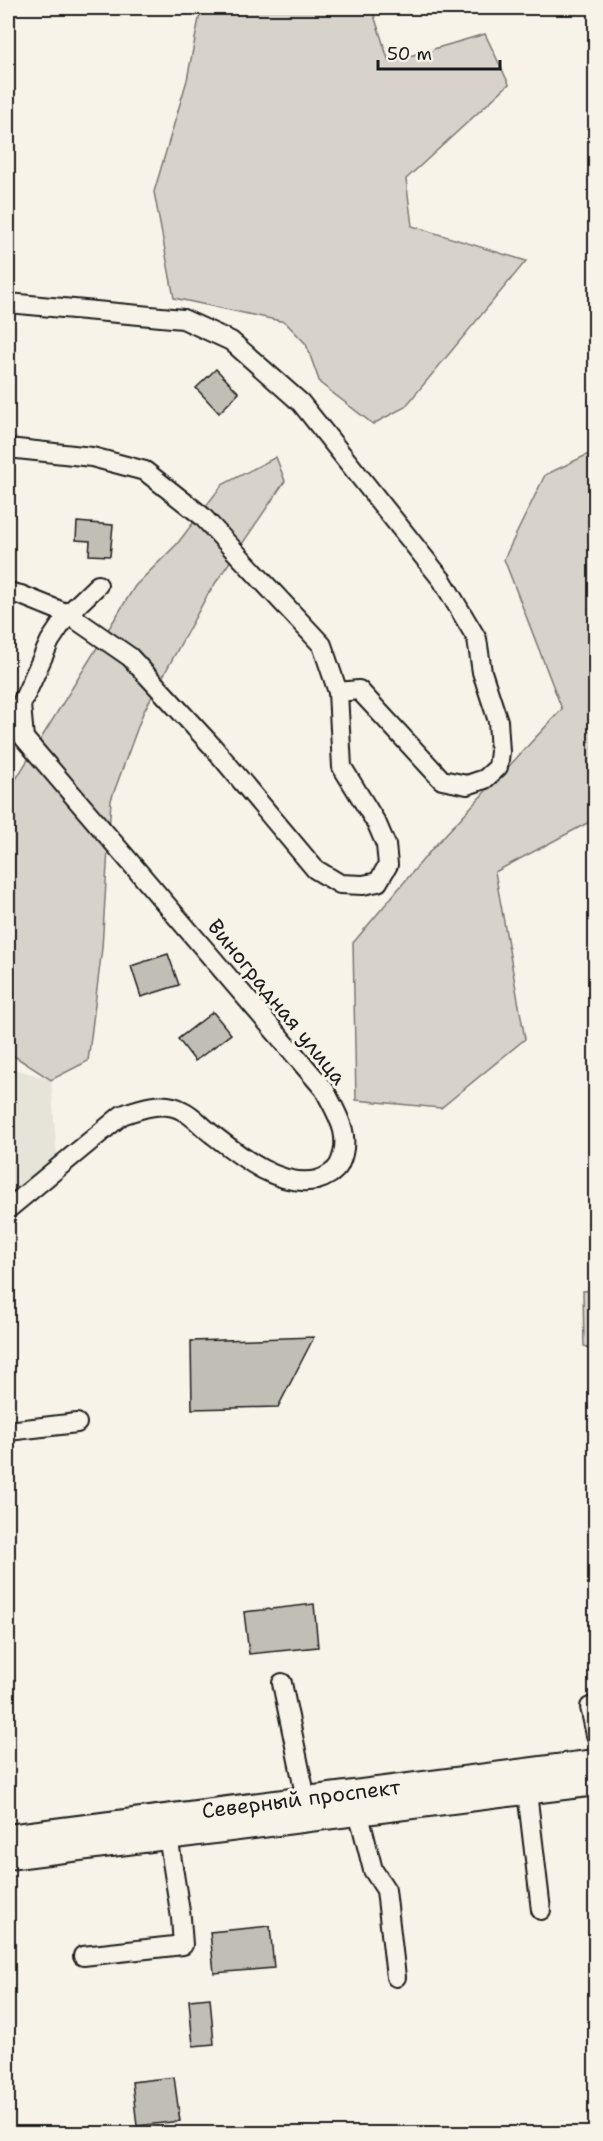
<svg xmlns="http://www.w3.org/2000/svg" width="603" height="2141" font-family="'Shantell Sans',sans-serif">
  <rect width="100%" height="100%" fill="#f7f3e8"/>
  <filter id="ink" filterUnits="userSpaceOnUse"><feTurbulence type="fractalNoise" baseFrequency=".0167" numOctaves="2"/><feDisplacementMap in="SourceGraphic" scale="12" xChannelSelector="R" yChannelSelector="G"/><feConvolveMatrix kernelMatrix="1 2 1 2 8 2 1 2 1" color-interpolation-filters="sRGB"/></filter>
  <g filter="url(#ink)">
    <path fill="#e6e3d9" d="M8 1067 51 1080 57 1158 8 1212Z"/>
    <g fill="#d7d3cb" stroke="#7a7874" stroke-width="1.5">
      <path d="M201 8H375L372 9 389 62 485 34 509 84 406 179 412 226 526 261 405 407 373 424 320 383 306 344 285 322 174 298 154 192 187 80Z"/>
      <path d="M595 451V819L495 872 525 1039 441 1108 356 1100 353 943 432 849 562 709 504 559 545 475Z"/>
      <path d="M276 457 285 481 208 594 143 713 111 800 102 948 88 1061 51 1080 8 1052V792L135 586 177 544 222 485Z"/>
      <path d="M595 1290H596L595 1349 584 1346 583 1291Z"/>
    </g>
    <g fill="#c0beb5" stroke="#1c1c1c" stroke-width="1.5">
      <path d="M216 369 239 393 219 413 196 388Z"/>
      <path d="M77 522 113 525 110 556 89 555 90 541 76 540Z"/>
      <path d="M168 954 179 985 141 997 131 966Z"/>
      <path d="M213 1012 231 1034 195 1061 178 1039Z"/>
      <path d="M314 1337 278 1407 192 1409 191 1341Z"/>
      <path d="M314 1604 318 1647 249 1654 244 1612Z"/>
      <path d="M270 1926 274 1968 214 1973 210 1932Z"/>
      <path d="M210 1998 214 2044 193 2046 189 2000Z"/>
      <path d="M174 2077 180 2121 137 2126 132 2082Z"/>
    </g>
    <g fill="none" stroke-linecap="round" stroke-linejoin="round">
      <defs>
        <g id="minor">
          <path d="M8 303 183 319 231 341 301 403 442 580 477 639 482 672 498 721 500 752 498 767 485 779 467 785 442 780 359 690 338 692"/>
          <path d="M8 448 92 457 145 471 202 516 322 645 338 692 342 767 377 824 386 845 388 865 378 882 363 885 340 884 315 869 213 747 130 657 68 614 98 585"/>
          <path d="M8 592 21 595 68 614 50 641 21 705 24 738 324 1089C337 1114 353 1136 339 1165 335 1172 325 1178 317 1180 279 1188 240 1156 212 1134 202 1127 194 1116 183 1111 164 1100 141 1108 122 1115L8 1209"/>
          <path d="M8 1431 77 1423"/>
          <path d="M282 1683 306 1799"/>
          <path d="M590 1707 596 1735"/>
          <path d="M527 1792 541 1910"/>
          <path d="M358 1811 373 1870 386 1890 396 1977"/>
          <path d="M83 1956 183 1945 181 1918 168 1836"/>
        </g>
        <g id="major">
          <path d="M8 1837 596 1762"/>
          <path d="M8 1857 596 1783"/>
        </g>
      </defs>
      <use href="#minor" stroke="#1c1c1c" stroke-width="22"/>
      <use href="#major" stroke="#1c1c1c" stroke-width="28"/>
      <use href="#minor" stroke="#f7f3e8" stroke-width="18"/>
      <use href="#major" stroke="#f7f3e8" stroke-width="24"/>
    </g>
  </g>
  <g text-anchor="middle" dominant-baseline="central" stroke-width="6" stroke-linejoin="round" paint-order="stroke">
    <g font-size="21" fill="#1c1c1c" stroke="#f7f3e8">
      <text transform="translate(277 1002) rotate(51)">Виноградная улица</text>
      <text transform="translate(301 1799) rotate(-7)">Северный проспект</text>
    </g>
  </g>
  <rect width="603" height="2141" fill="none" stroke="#f7f3e8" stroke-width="30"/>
  <rect x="15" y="15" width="573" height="2111" fill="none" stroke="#1c1c1c" stroke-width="2" filter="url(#ink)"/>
  <path d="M378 60v9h122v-9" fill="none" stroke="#1c1c1c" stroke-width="3"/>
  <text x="387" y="60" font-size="18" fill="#1c1c1c" stroke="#f7f3e8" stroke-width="4.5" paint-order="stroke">50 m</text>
</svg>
